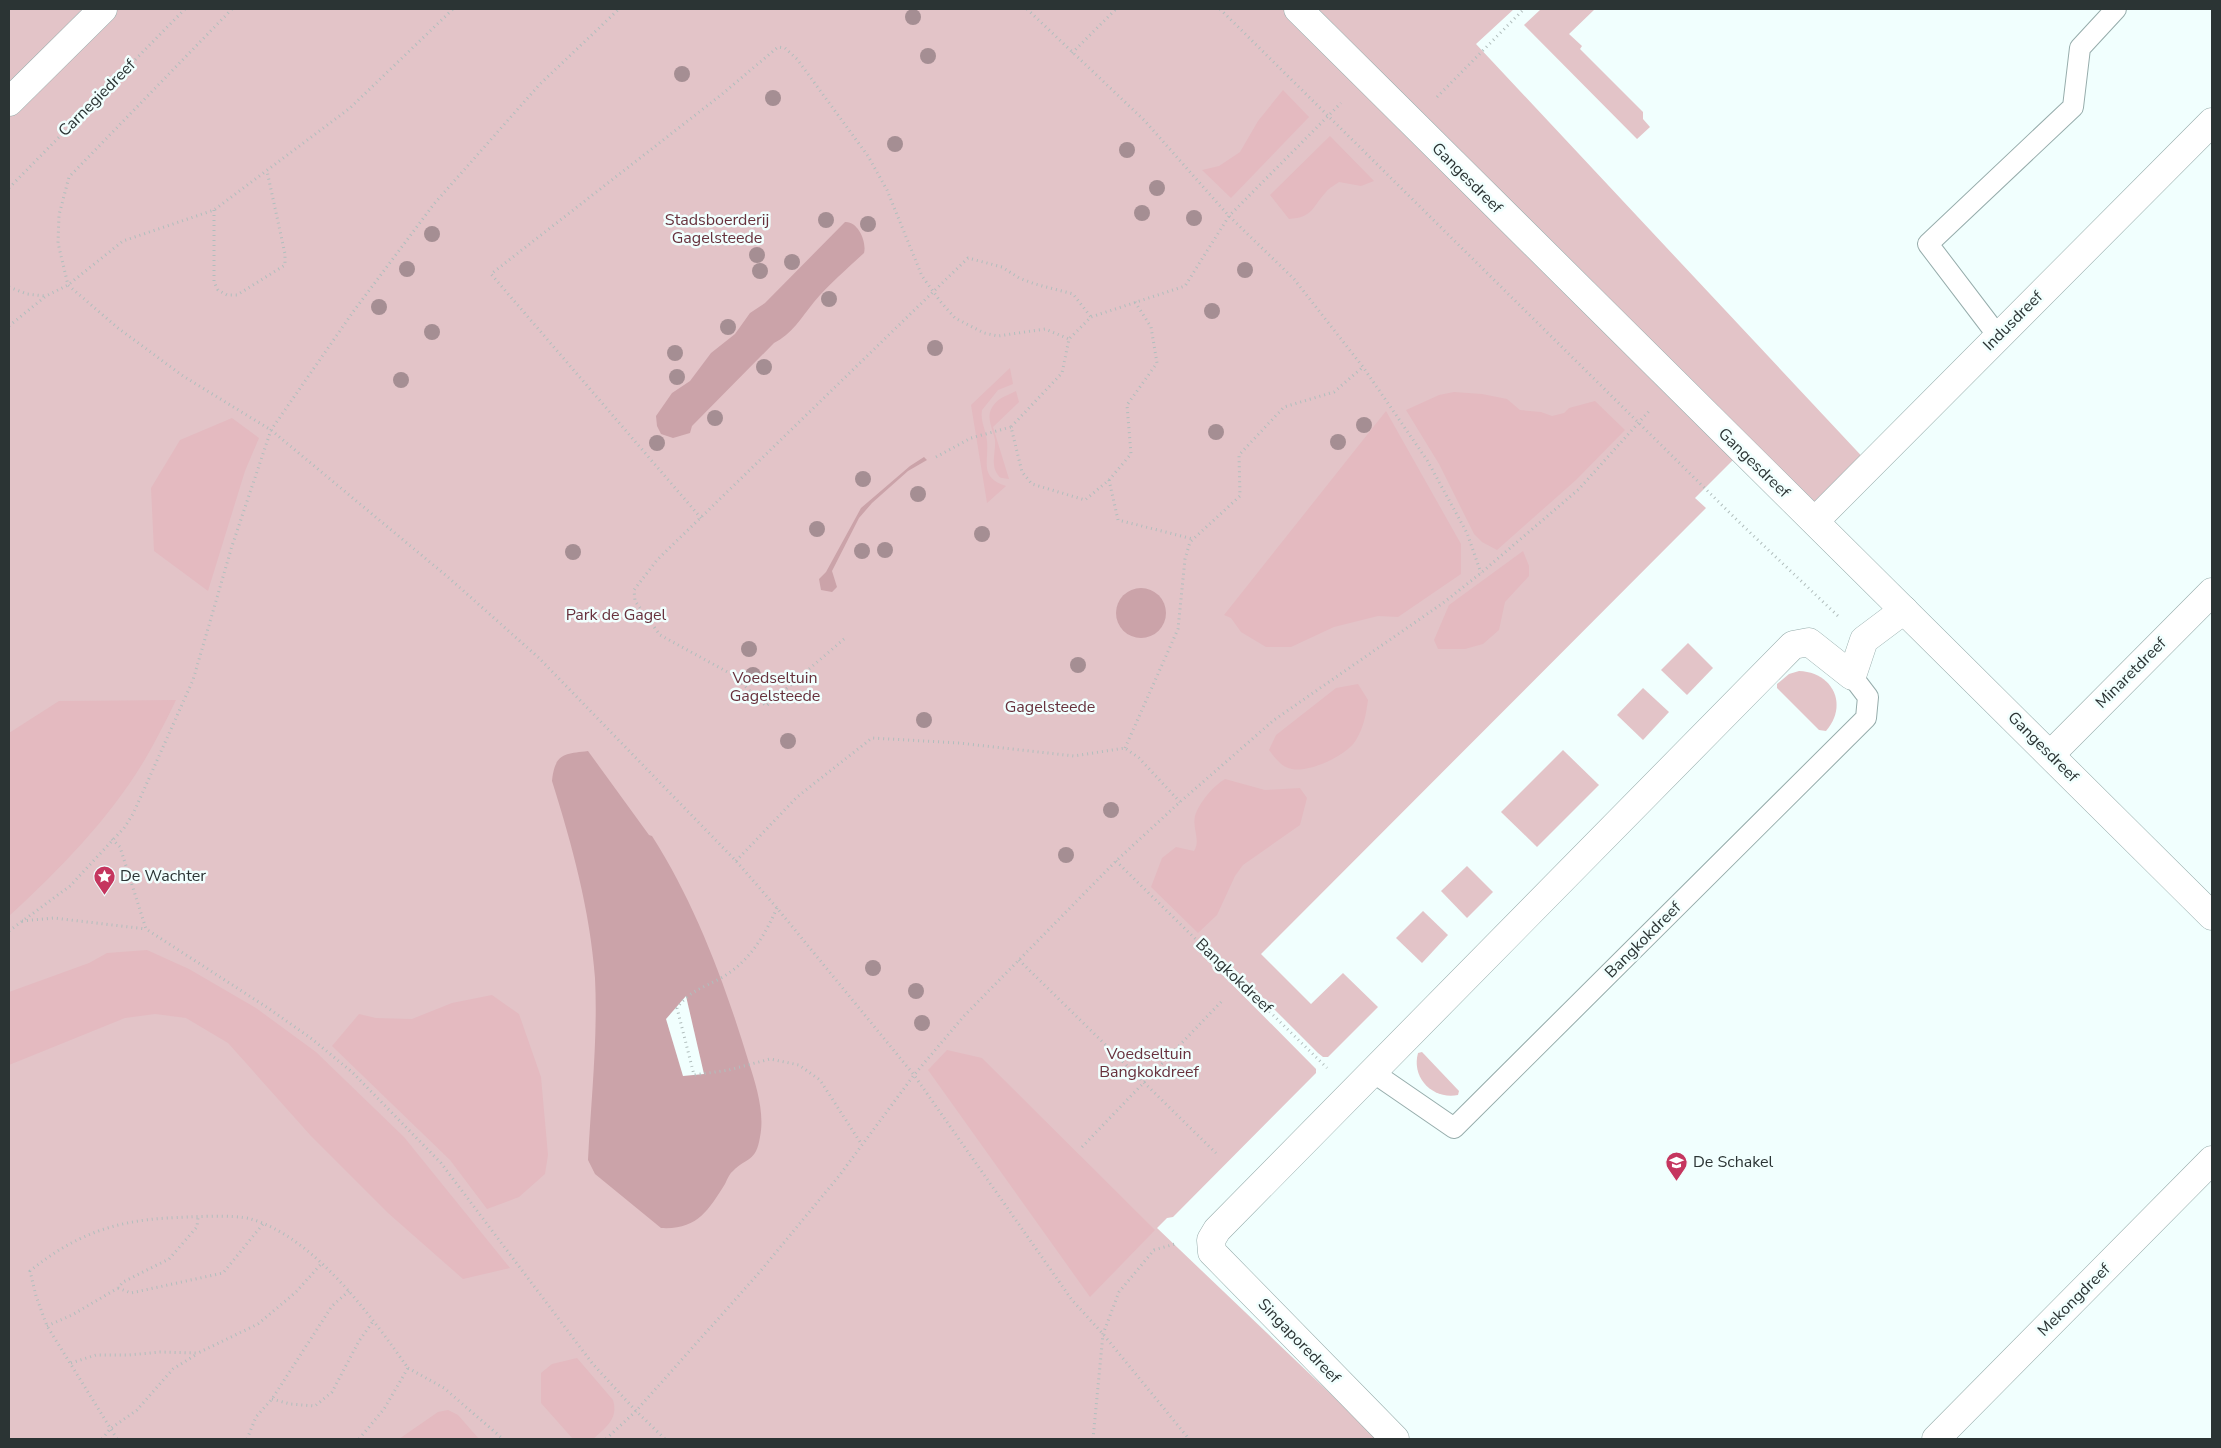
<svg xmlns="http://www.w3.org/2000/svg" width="2221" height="1448" font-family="'Nunito Sans',sans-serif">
  <rect width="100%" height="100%" fill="#f1fffe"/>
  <g fill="#e3c4c8">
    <path d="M9 9H1514L1476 44 1870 465 1815 521 1741 452 1695 498 1706 508 1261 954 1311 1004 1343 973 1378 1007 1328 1057H1323L1318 1053 1231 966 1227 970 1196 948 1316 1069V1073L1173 1217 1167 1218 1157 1228 1378 1439H9Z"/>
    <path d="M1541 9H1595L1569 34 1582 46 1580 49 1643 112V119L1650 127 1637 139 1524 25Z"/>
    <path d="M1688 643 1713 668 1687 695 1661 670Z"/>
    <path d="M1799 671C1832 672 1849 704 1826 731L1819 730 1777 688V684L1789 674Z"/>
    <path d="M1643 688 1669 712 1643 740 1617 715Z"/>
    <path d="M1563 750 1599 785 1537 847 1501 812Z"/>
    <path d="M1467 866 1493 892 1467 918 1441 891Z"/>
    <path d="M1423 911 1448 935 1422 963 1396 938Z"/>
    <path d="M1422 1052 1459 1091 1458 1095C1433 1100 1411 1078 1418 1053Z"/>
  </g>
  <g fill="#e4bac0">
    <path d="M1283 90 1309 117 1231 198 1202 170 1219 166 1240 152 1258 121Z"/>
    <path d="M1330 136 1374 181 1361 186 1339 182C1335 185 1329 188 1326 192 1311 208 1314 217 1289 219L1270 195Z"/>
    <path d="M1010 368 1013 384 998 390 982 410C980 421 986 430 987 441 989 463 979 477 1006 486L987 503 971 405Z"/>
    <path d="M1016 391 1019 402 993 427 1009 479C1004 478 1000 479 998 475 990 465 996 452 995 440 993 429 985 417 993 406 998 398 1008 395 1016 391Z"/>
    <path d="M1454 392 1482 394 1507 399 1520 410 1541 412 1552 416 1564 413 1569 408 1595 401 1625 430 1576 480 1497 550 1482 542 1474 534 1439 464 1406 410 1439 395Z"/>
    <path d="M1386 411 1461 544V574L1398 617 1378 616 1334 627 1291 647H1266L1241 632 1231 618 1224 615Z"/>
    <path d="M232 418 259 438 245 471 208 591 154 551 151 488 180 440Z"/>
    <path d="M1523 551 1529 566V576L1505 602 1499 630 1483 644 1465 649H1438L1434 640 1449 605Z"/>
    <path d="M1358 684 1368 700C1366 714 1364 727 1356 740 1348 755 1309 773 1292 769 1281 767 1275 758 1269 750L1276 735 1336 688Z"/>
    <path d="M176 700C166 721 155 742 144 761 109 819 60 869 10 915L9 733 59 701Z"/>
    <path d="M1225 779 1265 790 1300 788 1307 798 1300 825 1243 865 1235 876 1217 915 1198 933 1151 887 1162 858 1176 847 1194 851C1201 840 1192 829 1195 816 1199 803 1213 786 1225 779Z"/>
    <path d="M147 950 189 969 256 1008 316 1052 404 1137 510 1268 463 1279 388 1213 311 1136 228 1043 186 1018 155 1014 125 1018 9 1065V992L89 963 107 953Z"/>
    <path d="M492 995 519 1014 541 1077 548 1155 545 1174 519 1197 487 1209 450 1160 332 1046 359 1014 376 1018 412 1019 452 1003Z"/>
    <path d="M947 1050 982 1058 1155 1230 1090 1297 928 1070Z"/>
    <path d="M577 1358 613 1400C619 1419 605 1428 593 1439H573L541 1403V1373L552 1364Z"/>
    <path d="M448 1410 458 1415 479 1439H399L438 1412Z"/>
  </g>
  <g fill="#cba3a9">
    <path d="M845 222C858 221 867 242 864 253 847 269 829 284 814 302 802 317 791 335 774 343L692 426 690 433 673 438 661 434 657 426 656 416 672 393 690 381 711 353 735 334 750 313 765 303Z"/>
    <path d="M924 457 927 460 908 471 872 503 859 518 832 571 837 587 832 592 821 590 819 579 826 572 861 508 910 466Z"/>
    <circle cx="1141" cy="613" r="25"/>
    <path d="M588 751 649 835 652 836C696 905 725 984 749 1063 756 1085 765 1113 760 1137 756 1162 747 1157 733 1171 729 1174 727 1180 725 1184 708 1211 697 1230 661 1228L595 1174 588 1160C591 1100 598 1038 595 978 590 910 572 845 552 781 555 753 564 754 588 751Z"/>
  </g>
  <path fill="#f1fffe" d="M686 996 704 1074 683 1076 666 1019Z"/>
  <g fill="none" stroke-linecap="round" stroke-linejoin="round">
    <defs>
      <g id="lane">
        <path d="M1998 336 1928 244 2073 107 2080 48 2116 9"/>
        <path d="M1374 1073 1454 1128 1866 718 1868 697 1852 676"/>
      </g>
      <g id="street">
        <path d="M1298 9 2212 916"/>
        <path d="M1815 521 2212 122"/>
        <path d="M2051 754 2212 592"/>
        <path d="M1395 1439 1212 1252 1211 1240 1217 1230 1793 645 1809 642 1852 676 1864 640 1904 610"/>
        <path d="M1936 1439 2212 1160"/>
      </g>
      <path id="secondary" d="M9 102 103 9"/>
    </defs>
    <use href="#lane" stroke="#96acab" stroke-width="22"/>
    <use href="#street" stroke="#96acab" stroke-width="29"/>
    <use href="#secondary" stroke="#96acab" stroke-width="29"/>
    <g stroke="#b1bebd" stroke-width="3" stroke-dasharray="1 4" stroke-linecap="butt">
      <path d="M232 9 69 177 59 215 58 243 68 285 118 328 183 376 271 430 449 578 539 658 736 861 777 908 914 1075 1072 1300 1103 1334 1189 1439"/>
      <path d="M1027 9 1145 121 1229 216 1294 279 1363 367 1427 460 1467 533 1481 573"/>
      <path d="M1220 9 1740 523 1838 616"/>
      <path d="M1072 53 1116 9"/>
      <path d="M1437 97 1524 9"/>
      <path d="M9 188 185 9"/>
      <path d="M214 210V282L218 290 227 295H237L285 265V254L267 171"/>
      <path d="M9 287 27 294 45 296"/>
      <path d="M1135 302 1151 327 1157 363 1127 405 1131 454 1109 480 1085 500 1032 484 1022 472 1011 427 1062 373 1069 339 1091 317 1185 286 1229 216 1341 103"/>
      <path d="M9 326 46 296 68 285 123 241 214 210 350 108 453 9"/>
      <path d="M936 457 971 438 1011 427"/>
      <path d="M1109 480 1118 520 1193 539"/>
      <path d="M701 518 491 274 721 95 778 47 785 48 797 59 868 156 887 190 922 276 940 301 955 318 984 333 998 336 1045 329 1069 339"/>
      <path d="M844 639 766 706 733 675 660 635 635 601 634 590 657 560 968 258 1002 267 1019 278 1035 284 1073 294 1091 317"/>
      <path d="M1125 748 1178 629 1185 559 1190 542 1240 496 1239 455 1284 407 1334 392 1363 367"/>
      <path d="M112 839 120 847 146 929 268 1008 312 1039 353 1073 441 1163 592 1363 636 1411 758 1274 839 1176 914 1075 964 1016 1116 861 1180 802 1274 720 1443 603 1481 573 1579 489 1650 410"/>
      <path d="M736 861 797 797 872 738 959 743 1074 756 1125 748 1139 758 1180 802"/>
      <path d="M1116 861 1327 1068"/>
      <path d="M777 908C764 937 749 962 721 978 703 988 689 991 677 1008L694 1075 729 1070 770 1059 799 1065 820 1080 862 1145"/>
      <path d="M22 921 54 918 146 929"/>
      <path d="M9 931 70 886 124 828 133 814 193 680 232 546 271 430 353 312 434 204 539 85 619 9"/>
      <path d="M1019 960 1216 1153"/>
      <path d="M1082 1147 1222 1001"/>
      <path d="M118 1288 131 1293 223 1273 263 1224"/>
      <path d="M47 1326 72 1315 118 1288 123 1282 169 1259 197 1227 198 1217"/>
      <path d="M71 1363 96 1355H129L160 1352 198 1353 258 1324 296 1292 321 1264"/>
      <path d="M408 1368 444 1388 503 1439"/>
      <path d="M272 1399 290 1404 315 1406 332 1392 359 1341 374 1320"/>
      <path d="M102 1439 110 1429 137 1410 173 1369 197 1354"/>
      <path d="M117 1439 47 1326 36 1296 30 1271C73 1236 113 1221 168 1218 188 1217 233 1214 251 1219 315 1238 371 1316 408 1368L384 1409 359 1439"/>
      <path d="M247 1439 256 1417 272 1399 332 1306 349 1291"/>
      <path d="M606 1439 636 1411 665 1439"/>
      <path d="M1093 1439 1103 1334 1119 1292 1154 1250 1175 1244"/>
    </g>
    <use href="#lane" stroke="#fff" stroke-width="20"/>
    <use href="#street" stroke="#fff" stroke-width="28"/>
    <use href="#secondary" stroke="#fff" stroke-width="28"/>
  </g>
  <g fill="#a58e93">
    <circle cx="913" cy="17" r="8"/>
    <circle cx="928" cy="56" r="8"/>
    <circle cx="682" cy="74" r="8"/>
    <circle cx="773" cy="98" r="8"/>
    <circle cx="895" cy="144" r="8"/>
    <circle cx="1127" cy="150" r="8"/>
    <circle cx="1157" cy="188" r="8"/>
    <circle cx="1142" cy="213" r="8"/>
    <circle cx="1194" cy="218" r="8"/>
    <circle cx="826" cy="220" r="8"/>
    <circle cx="868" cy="224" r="8"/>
    <circle cx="432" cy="234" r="8"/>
    <circle cx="757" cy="255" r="8"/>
    <circle cx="792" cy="262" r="8"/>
    <circle cx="407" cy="269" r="8"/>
    <circle cx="1245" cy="270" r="8"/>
    <circle cx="760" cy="271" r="8"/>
    <circle cx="829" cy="299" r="8"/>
    <circle cx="379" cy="307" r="8"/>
    <circle cx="1212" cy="311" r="8"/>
    <circle cx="728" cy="327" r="8"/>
    <circle cx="432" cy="332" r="8"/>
    <circle cx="935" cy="348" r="8"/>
    <circle cx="675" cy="353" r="8"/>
    <circle cx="764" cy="367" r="8"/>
    <circle cx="677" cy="377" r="8"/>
    <circle cx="401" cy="380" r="8"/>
    <circle cx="715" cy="418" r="8"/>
    <circle cx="1364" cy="425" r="8"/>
    <circle cx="1216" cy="432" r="8"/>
    <circle cx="1338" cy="442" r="8"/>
    <circle cx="657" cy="443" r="8"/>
    <circle cx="863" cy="479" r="8"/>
    <circle cx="918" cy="494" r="8"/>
    <circle cx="817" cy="529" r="8"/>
    <circle cx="982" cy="534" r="8"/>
    <circle cx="885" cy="550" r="8"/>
    <circle cx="862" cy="551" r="8"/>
    <circle cx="573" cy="552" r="8"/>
    <circle cx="749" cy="649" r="8"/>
    <circle cx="1078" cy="665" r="8"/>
    <circle cx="753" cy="675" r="8"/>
    <circle cx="924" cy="720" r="8"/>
    <circle cx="788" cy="741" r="8"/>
    <circle cx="1111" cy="810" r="8"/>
    <circle cx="1066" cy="855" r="8"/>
    <circle cx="873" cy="968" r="8"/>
    <circle cx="916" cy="991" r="8"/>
    <circle cx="922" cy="1023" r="8"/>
  </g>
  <defs>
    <symbol id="sight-pin" viewBox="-11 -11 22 30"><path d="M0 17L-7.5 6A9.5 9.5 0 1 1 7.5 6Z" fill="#c5365f" stroke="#f1fffe"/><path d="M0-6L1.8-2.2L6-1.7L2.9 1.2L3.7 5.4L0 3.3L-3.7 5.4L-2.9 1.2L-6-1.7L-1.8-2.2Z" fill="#fff"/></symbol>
    <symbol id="school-pin" viewBox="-11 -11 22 30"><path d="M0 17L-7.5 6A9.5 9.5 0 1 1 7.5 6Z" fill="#c5365f" stroke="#f1fffe"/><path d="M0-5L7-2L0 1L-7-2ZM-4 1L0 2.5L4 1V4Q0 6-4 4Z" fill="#fff"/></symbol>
  </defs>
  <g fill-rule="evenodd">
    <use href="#sight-pin" x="92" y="864" width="25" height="34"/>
    <use href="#school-pin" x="1664" y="1150" width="25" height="34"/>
  </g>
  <g text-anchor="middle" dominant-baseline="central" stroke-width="5" stroke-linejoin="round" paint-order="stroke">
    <g font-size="16" fill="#2b3434" stroke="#f1fffe">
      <text transform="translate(97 98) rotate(-45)">Carnegiedreef</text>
      <text transform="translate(1467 178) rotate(45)">Gangesdreef</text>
      <text transform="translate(2013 321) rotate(-45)">Indusdreef</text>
      <text transform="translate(1754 463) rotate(44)">Gangesdreef</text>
      <text transform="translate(2131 673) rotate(-45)">Minaretdreef</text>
      <text transform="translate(2043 747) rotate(45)">Gangesdreef</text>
      <text transform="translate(1643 940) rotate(-45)">Bangkokdreef</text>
      <text transform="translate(1234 976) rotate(44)">Bangkokdreef</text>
      <text transform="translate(2074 1300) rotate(-45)">Mekongdreef</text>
      <text transform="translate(1299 1341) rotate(46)">Singaporedreef</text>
    </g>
    <g font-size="16" fill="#67313c" stroke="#f1fffe">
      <text x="717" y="220">Stadsboerderij<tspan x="717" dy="18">Gagelsteede</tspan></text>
      <text x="616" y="615">Park de Gagel</text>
      <text x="775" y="678">Voedseltuin<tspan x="775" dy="18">Gagelsteede</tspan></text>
      <text x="1050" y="707">Gagelsteede</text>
      <text x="1149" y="1054">Voedseltuin<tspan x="1149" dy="18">Bangkokdreef</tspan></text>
    </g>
    <g font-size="16" fill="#2b3434" stroke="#f1fffe" text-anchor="start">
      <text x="120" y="876">De Wachter</text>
      <text x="1693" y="1162">De Schakel</text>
    </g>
  </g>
  <rect width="2221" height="1448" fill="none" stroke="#2b3434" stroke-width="20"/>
</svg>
